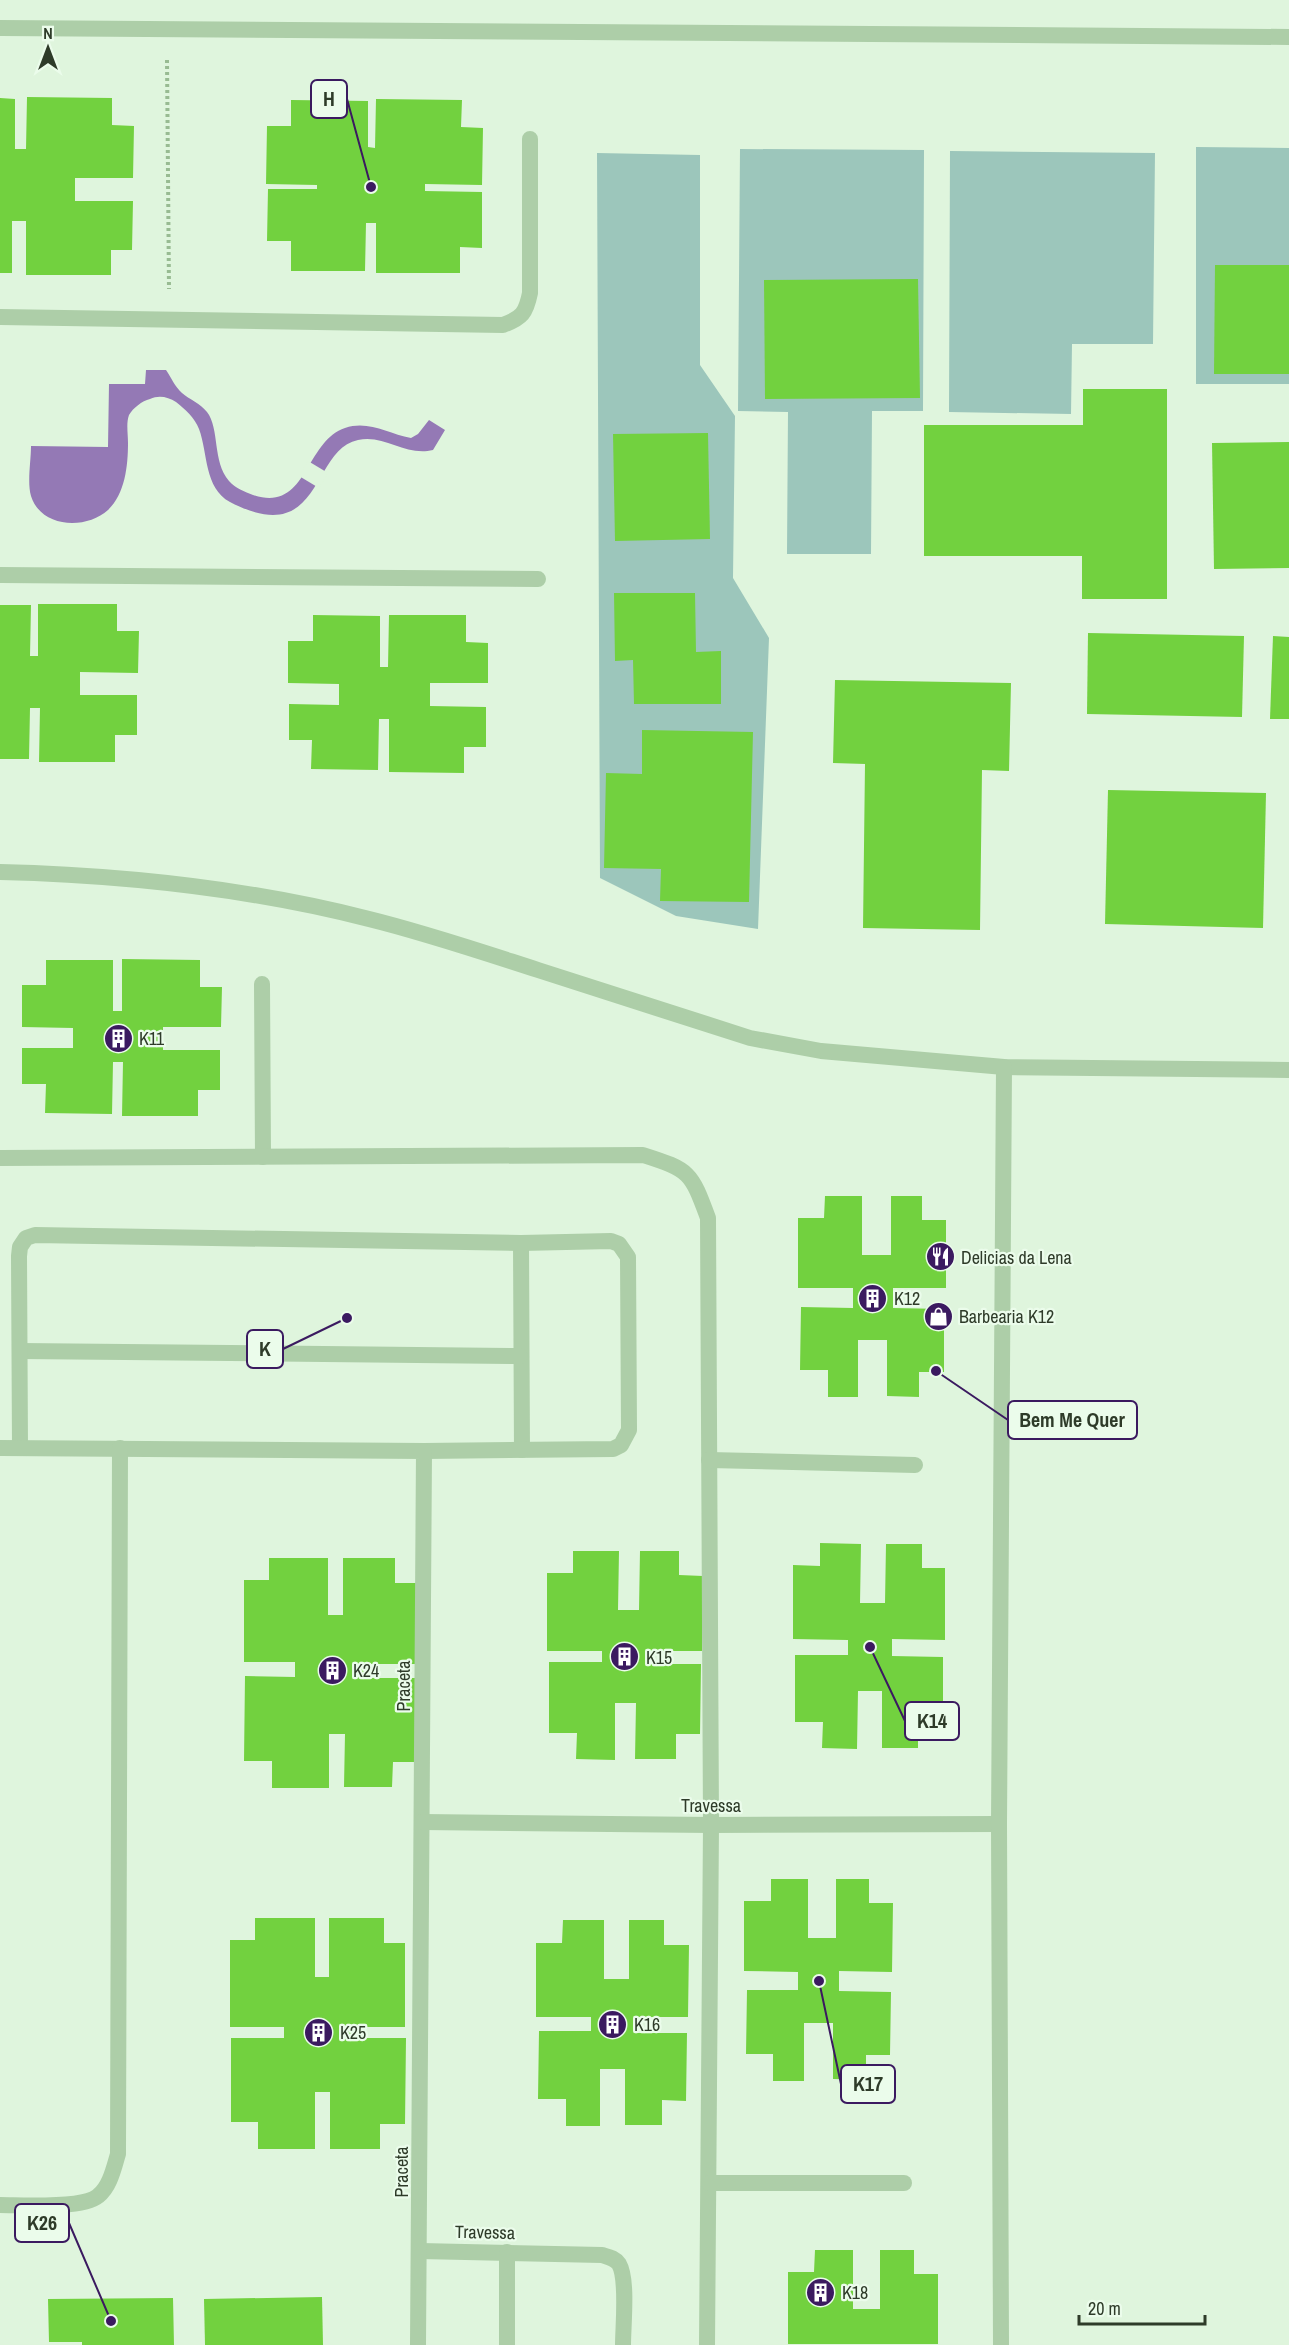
<svg xmlns="http://www.w3.org/2000/svg" width="1289" height="2345" font-family="'Archivo Narrow',sans-serif">
  <rect width="100%" height="100%" fill="#dff5dd"/>
  <g fill="#9cc6bb">
    <path d="M1196 147 1289 148V384H1196Z"/>
    <path d="M740 149 924 150 923 411H872L871 554H787L788 412 738 411Z"/>
    <path d="M950 151 1155 153 1153 344H1072L1071 414 949 412Z"/>
    <path d="M597 153 700 155V365L735 416 733 578 769 638 758 929 676 916 600 878Z"/>
  </g>
  <path fill="#9479b5" d="M146 370H166C171 377 175 387 182 393 189 399 201 404 207 412 220 429 212 461 229 481 235 488 245 492 253 495 308 513 304 442 345 428 369 420 388 434 411 438L418 434 429 420 445 430 433 450C406 457 385 434 358 440 310 450 323 550 230 502 204 488 208 453 199 429 195 418 185 409 176 402 168 397 159 395 150 399 142 401 133 408 129 415 126 423 128 434 128 443 128 466 125 494 108 510 86 530 41 528 31 496 27 482 31 461 31 446L108 447 109 384H145Z"/>
  <path fill="#dff5dd" d="M308 461 328 473 319 488 299 476Z"/>
  <g fill="#72d13f">
    <path d="M27 97 112 98V125L134 126 133 178H75V201H133L132 250H111V275H26V221H12V273H0V98L15 99V149H26Z"/>
    <path d="M376 99 462 100 461 127 483 128 482 185 425 184V191L482 192V248L460 247V273H376V223H366L365 271H291V241H267L268 189H317V185L266 184 267 126H291V100L368 101V147L375 148Z"/>
    <path d="M1215 265H1289V374H1214Z"/>
    <path d="M918 279 920 398 765 399 764 280Z"/>
    <path d="M1083 389H1167V599H1082V556H924V425H1083Z"/>
    <path d="M708 433 710 539 615 541 613 434Z"/>
    <path d="M1289 442V568L1214 569 1212 443Z"/>
    <path d="M614 593H695L696 652 721 651V704H634L633 660 615 661Z"/>
    <path d="M38 604H117V631H139L138 673 80 672V695H137V735H115V762H39L40 708H30L29 759H0V605H31L30 656H38Z"/>
    <path d="M313 615 380 616V667H388L389 615H466V642L488 643V683H430V706L486 707V747H464V773L389 772V719H379L378 770 311 769 312 740H289V704L339 705V684L288 683V641H313Z"/>
    <path d="M1088 633 1244 636 1242 717 1087 714Z"/>
    <path d="M1273 636 1289 637V719H1270Z"/>
    <path d="M835 680 1011 683 1009 771 982 770 980 930 863 928 865 764 833 763Z"/>
    <path d="M642 730 753 732 749 902 660 901 661 869 604 868 606 773 642 774Z"/>
    <path d="M1108 790 1266 793 1263 928 1105 924Z"/>
    <path d="M122 959 200 960V987H222L221 1027H163V1050H220V1090H198V1116H122L123 1062H113L112 1114 45 1113 46 1084H22V1048H73V1028L22 1027V985H46V960H113V1011H122Z"/>
    <path d="M825 1196H862V1255H891V1196H922V1220H946V1288H893V1308L944 1309V1372H919V1397L887 1396V1340H858V1397H828V1370H800L801 1307 853 1308V1288H798V1218H824Z"/>
    <path d="M820 1543 861 1544 860 1603H885L886 1544H922V1568H945V1640L892 1639V1656L943 1657V1723H918V1748H882V1691H858L857 1749 822 1748 823 1722H795V1655H848V1640L793 1639V1565L820 1566Z"/>
    <path d="M573 1551H619L618 1610H639L640 1551H679V1575L703 1576 702 1651H649V1664H701L700 1734H676V1759H635L636 1703H615V1760L576 1759 577 1733H549V1662H602V1651H547V1573H573Z"/>
    <path d="M269 1558H328V1615H343V1558H395V1583H420L419 1664H368V1678H417V1762H393L392 1787H344L345 1734H329V1788H272V1761H244L245 1676 295 1677V1662H244V1580H269Z"/>
    <path d="M771 1879H808V1938H836V1879H869V1903H893L892 1972 839 1971V1991L891 1992 890 2055H866V2080L833 2079V2023H804V2081H773V2054H746L747 1990H798V1972L744 1971V1901H771Z"/>
    <path d="M255 1918H315V1977H329V1918H384V1943H405V2027H355V2038H406L405 2124H380V2149H330V2092H315V2149H258V2122H231V2038H284V2027H230V1940H255Z"/>
    <path d="M563 1920H604V1979H629V1920H664V1945H689L688 2017H635V2033H687L686 2101 662 2100V2125H625V2069H600V2126H566V2099H538L539 2031H591V2017H536V1943H562Z"/>
    <path d="M815 2250H853V2309H880V2250H914V2274H938V2344H788V2272H814Z"/>
    <path d="M322 2297 323 2345H205L204 2299Z"/>
    <path d="M173 2298 174 2345H82V2342H49L48 2299Z"/>
  </g>
  <g fill="none" stroke-linecap="round" stroke-linejoin="round">
    <path stroke="#98bb92" stroke-width="4" stroke-dasharray="3 3" stroke-linecap="butt" d="M167 60 169 289"/>
    <g stroke="#adcea8" stroke-width="16">
      <path d="M521 1243 522 1450"/>
      <path d="M20 1351 520 1356"/>
      <path d="M20 1447 19 1256 20 1247 26 1238 35 1235 521 1243 611 1241 619 1244 628 1257 629 1430 621 1445 613 1449 424 1451"/>
      <path d="M420 2251 602 2255C609 2257 615 2258 619 2264 628 2279 623 2326 623 2345"/>
      <path d="M507 2345V2252"/>
    </g>
    <g stroke="#adcea8" stroke-width="16">
      <path d="M0 28 1289 37"/>
      <path d="M0 317 503 325C522 318 526 313 530 293V139"/>
      <path d="M0 575 538 579"/>
      <path d="M0 872C120 875 252 889 369 919 426 933 482 952 538 970 609 993 680 1015 750 1038L821 1051 1004 1067 1289 1070"/>
      <path d="M262 984 263 1157"/>
      <path d="M0 1158 643 1155C690 1170 691 1172 708 1218L711 1825 707 2345"/>
      <path d="M0 1448 424 1451 418 2345"/>
      <path d="M709 1460 915 1465"/>
      <path d="M422 1822 711 1825 999 1824"/>
      <path d="M709 2183H904"/>
      <path d="M0 2205C22 2205 83 2209 98 2196 110 2187 114 2167 118 2154L120 1448"/>
      <path d="M1001 2345 999 1824 1004 1067"/>
    </g>
  </g>
  <defs>
    <symbol id="building-disc" viewBox="-11 -11 22 22"><circle r="9.5" fill="#3b1a60" stroke="#ebfceb"/><path d="M-4-6H4V6H1V3H-1V6H-4ZM-2.5-4.3h1.7v1.8h-1.7ZM.8-4.3h1.7v1.8H.8ZM-2.5-1h1.7V.8h-1.7ZM.8-1h1.7V.8H.8Z" fill="#fff"/></symbol>
    <symbol id="restaurant-disc" viewBox="-11 -11 22 22"><circle r="9.5" fill="#3b1a60" stroke="#ebfceb"/><path d="M-5-6h1v4h1v-4h1v4h1v-4h1v5L-1.5 .5V6h-2V.5L-5-1ZM5-6V6H3V1.5H1.5Q1.5-4 5-6Z" fill="#fff"/></symbol>
    <symbol id="shop-disc" viewBox="-11 -11 22 22"><circle r="9.5" fill="#3b1a60" stroke="#ebfceb"/><path d="M-5-2.5h2.3a2.7 3.5 0 0 1 5.4 0H5L5.5 6h-11ZM-1.5-2.5h3a1.5 2.3 0 0 0-3 0Z" fill="#fff"/></symbol>
  </defs>
  <g fill-rule="evenodd">
    <use href="#building-disc" x="102" y="1022" width="33" height="33"/>
    <use href="#restaurant-disc" x="924" y="1240" width="33" height="33"/>
    <use href="#building-disc" x="856" y="1282" width="33" height="33"/>
    <use href="#shop-disc" x="922" y="1300" width="33" height="33"/>
    <use href="#building-disc" x="608" y="1640" width="33" height="33"/>
    <use href="#building-disc" x="316" y="1654" width="33" height="33"/>
    <use href="#building-disc" x="596" y="2008" width="33" height="33"/>
    <use href="#building-disc" x="302" y="2016" width="33" height="33"/>
    <use href="#building-disc" x="804" y="2276" width="33" height="33"/>
  </g>
  <g text-anchor="middle" dominant-baseline="central" stroke-width="4.5" stroke-linejoin="round" paint-order="stroke">
    <g font-size="18" fill="#2e3b29" stroke="#ebfceb" text-anchor="start">
      <text x="139" y="1038">K11</text>
      <text x="961" y="1257">Delicias da Lena</text>
      <text x="894" y="1298">K12</text>
      <text x="959" y="1316">Barbearia K12</text>
      <text x="646" y="1657">K15</text>
      <text x="353" y="1670">K24</text>
      <text x="634" y="2024">K16</text>
      <text x="340" y="2032">K25</text>
      <text x="842" y="2292">K18</text>
    </g>
    <g font-size="18" fill="#2e3b29" stroke="#ebfceb">
      <text transform="translate(403 1686) rotate(-90)">Praceta</text>
      <text x="711" y="1805">Travessa</text>
      <text transform="translate(401 2172) rotate(-90)">Praceta</text>
      <text transform="translate(485 2232) rotate(1)">Travessa</text>
    </g>
  </g>
  <path fill="none" stroke="#3b1a60" stroke-width="2" d="M371 187L347 99M347 1318L283 1349M936 1371L1008 1420M870 1647L905 1721M819 1981L841 2084M111 2321L69 2223"/>
  <g fill="#3b1a60" stroke="#ebfceb" stroke-width="2">
    <circle cx="371" cy="187" r="6"/>
    <circle cx="347" cy="1318" r="6"/>
    <circle cx="936" cy="1371" r="6"/>
    <circle cx="870" cy="1647" r="6"/>
    <circle cx="819" cy="1981" r="6"/>
    <circle cx="111" cy="2321" r="6"/>
  </g>
  <g fill="#ebfceb" stroke="#3b1a60" stroke-width="2">
    <rect x="311" y="80" width="36" height="38" rx="6"/>
    <rect x="247" y="1330" width="36" height="38" rx="6"/>
    <rect x="1008" y="1401" width="129" height="38" rx="6"/>
    <rect x="905" y="1702" width="54" height="38" rx="6"/>
    <rect x="841" y="2065" width="54" height="38" rx="6"/>
    <rect x="15" y="2204" width="54" height="38" rx="6"/>
  </g>
  <g font-size="20" text-anchor="middle" font-weight="bold" fill="#2e3b29">
    <text x="329" y="106">H</text>
    <text x="265" y="1356">K</text>
    <text x="1072" y="1427">Bem Me Quer</text>
    <text x="932" y="1728">K14</text>
    <text x="868" y="2091">K17</text>
    <text x="42" y="2230">K26</text>
  </g>
  <g transform="translate(48 48)" stroke="#ebfceb" stroke-width="4.5" paint-order="stroke">
  <path d="M0-4.5L10 22L0 15L-10 22Z" fill="#2e3b29"/>
  <text y="-9" font-size="16" font-weight="bold" text-anchor="middle" fill="#2e3b29">N</text>
  </g>
  <path d="M1079 2315v9h126v-9" fill="none" stroke="#2e3b29" stroke-width="3"/>
  <text x="1088" y="2315" font-size="18" fill="#2e3b29" stroke="#ebfceb" stroke-width="4.5" paint-order="stroke">20 m</text>
</svg>
